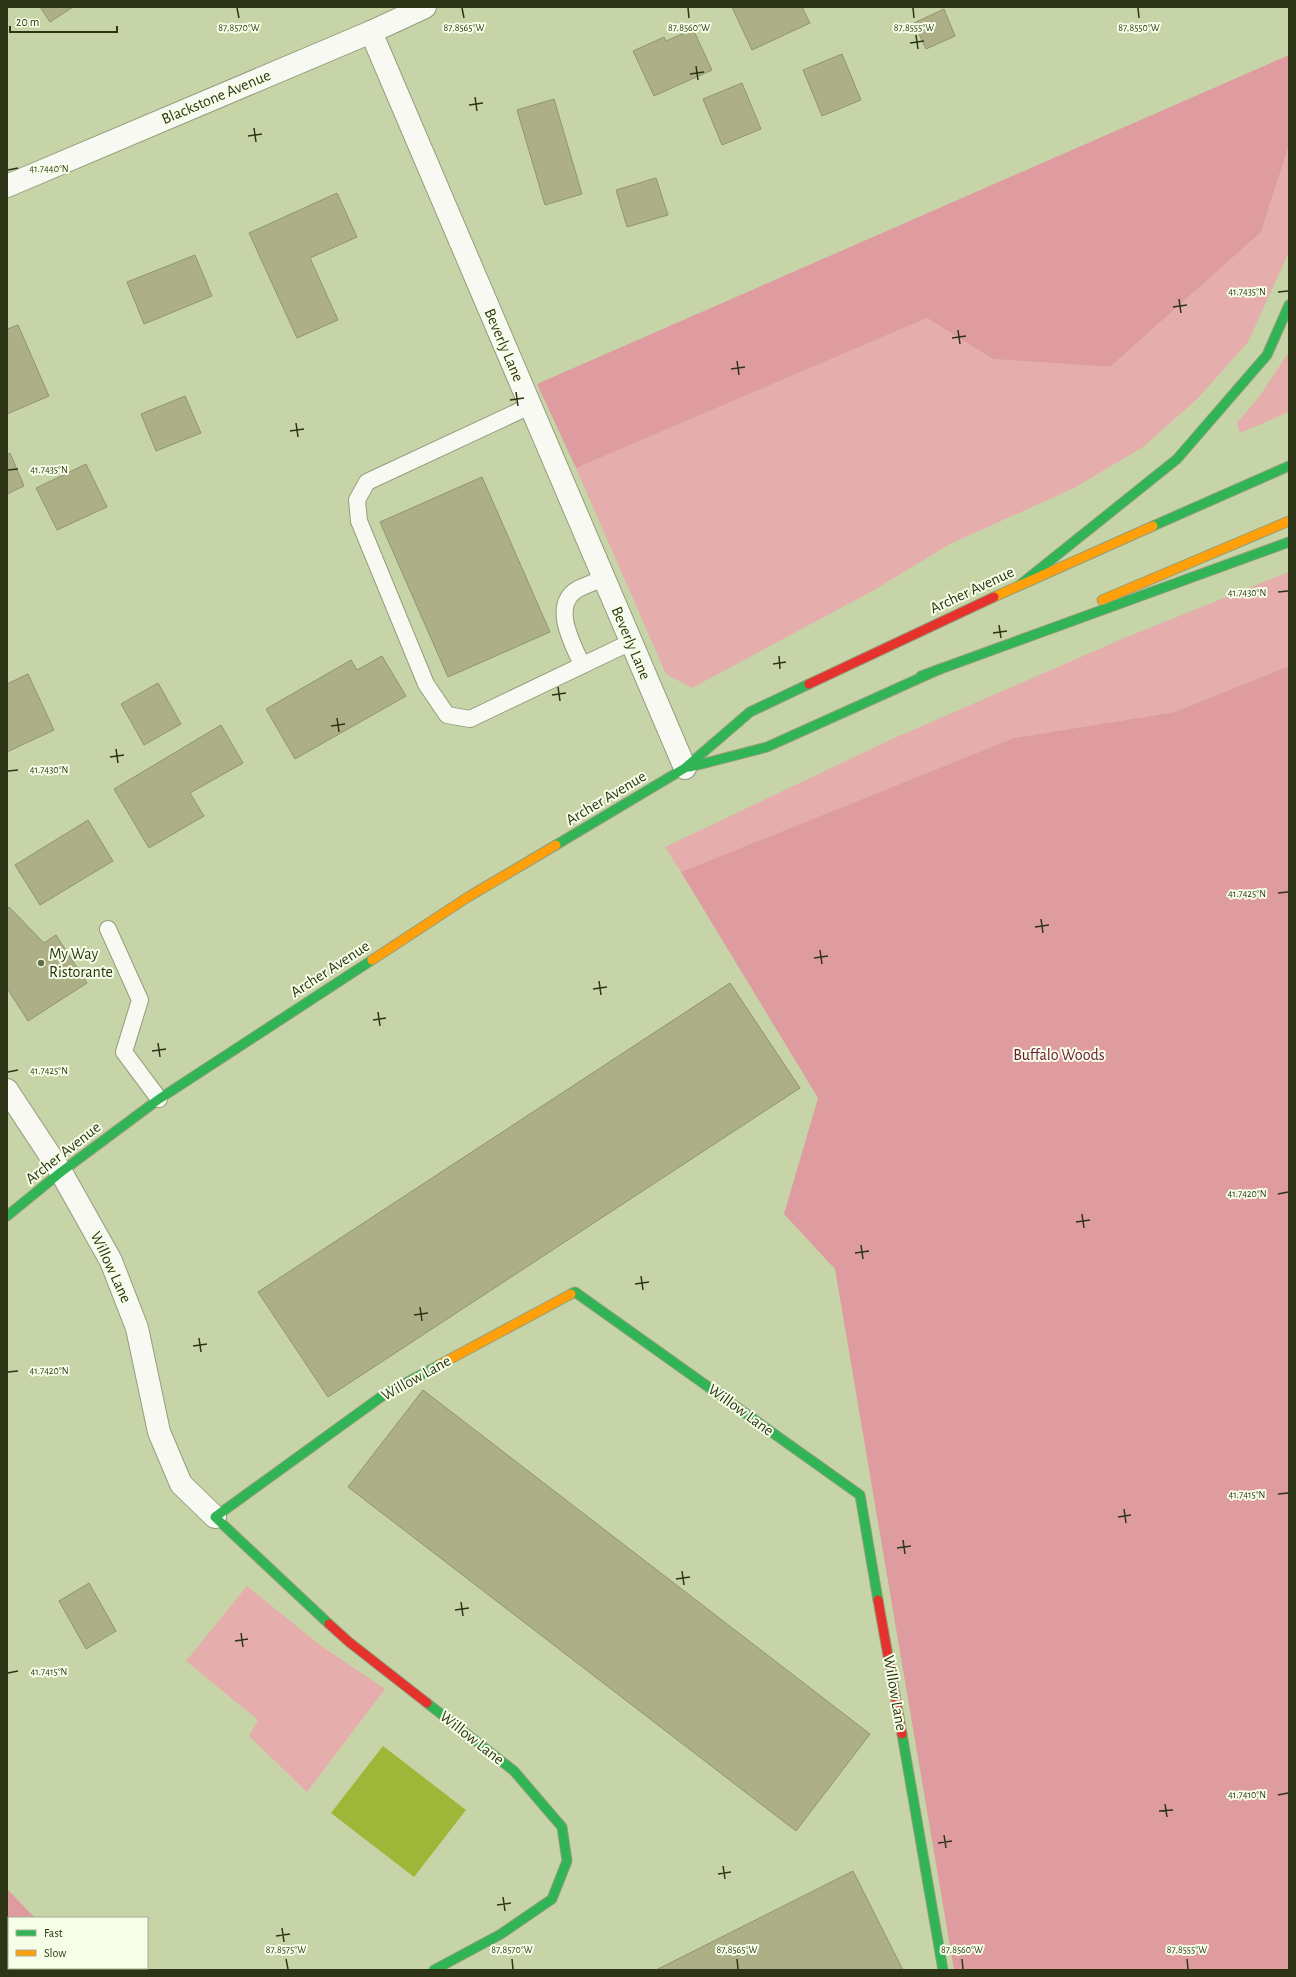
<svg xmlns="http://www.w3.org/2000/svg" width="1296" height="1977" font-family="'Alegreya Sans',sans-serif">
  <rect width="100%" height="100%" fill="#c7d4a8"/>
  <g fill="#e5adac">
    <path d="M1289 145V252L1248 342 1198 398 1143 447 1074 488 950 544 874 590 692 688 666 674 576 468 927 318 993 359 1110 367 1261 232Z"/>
    <path d="M1289 352V412L1240 433 1237 423 1259 397Z"/>
    <path d="M1289 572V666L1175 712 1014 738 681 872 665 847 890 740 1122 639Z"/>
    <path d="M247 1586 320 1645 385 1689 307 1792 249 1736 258 1720 186 1661Z"/>
  </g>
  <g fill="#de9ca0">
    <path d="M1289 55V145L1261 232 1110 367 993 359 927 318 576 468 537 384Z"/>
    <path d="M1289 666V1970H954L835 1269 784 1214 818 1098 681 872 1014 738 1175 712Z"/>
    <path d="M7 1889 35 1918H9V1968H76L77 1970H7Z"/>
  </g>
  <path fill="#9eb738" d="M383 1746 466 1810 414 1877 331 1813Z"/>
  <g fill="none" stroke-linecap="round" stroke-linejoin="round">
    <g stroke="#9eb738" stroke-width="11">
      <path d="M7 1952 9 1954"/>
      <path d="M33 1968 37 1970"/>
    </g>
  </g>
  <g fill="#adb086" stroke="#919470">
    <path d="M40 7H73L50 22Z"/>
    <path d="M732 7H802L810 23 752 50Z"/>
    <path d="M944 9 955 36 926 49 914 23Z"/>
    <path d="M693 29 712 70 654 96 633 51 664 37 666 41Z"/>
    <path d="M842 54 861 100 822 116 803 70Z"/>
    <path d="M742 83 761 129 722 145 703 99Z"/>
    <path d="M554 99 582 194 545 205 517 110Z"/>
    <path d="M656 178 668 215 627 227 616 190Z"/>
    <path d="M337 193 357 237 310 258 338 320 297 338 249 233Z"/>
    <path d="M195 255 212 296 144 324 127 282Z"/>
    <path d="M18 325 49 396 7 414V329Z"/>
    <path d="M185 396 201 433 156 451 141 414Z"/>
    <path d="M10 453 24 486 7 494V455Z"/>
    <path d="M86 464 107 507 57 530 36 488Z"/>
    <path d="M482 477 550 632 448 677 380 522Z"/>
    <path d="M382 656 406 696 295 759 266 709 351 660 357 670Z"/>
    <path d="M28 674 54 730 7 752V684Z"/>
    <path d="M158 683 181 724 144 745 121 704Z"/>
    <path d="M221 725 243 763 190 793 204 816 149 848 114 789Z"/>
    <path d="M88 820 113 861 40 905 15 865Z"/>
    <path d="M9 907 44 943 56 935 87 983 28 1021 7 988V908Z"/>
    <path d="M730 983 800 1088 328 1397 258 1292Z"/>
    <path d="M423 1390 870 1734 796 1831 348 1487Z"/>
    <path d="M89 1583 116 1631 86 1649 59 1601Z"/>
    <path d="M853 1871 903 1970H656Z"/>
  </g>
  <g fill="none" stroke-linecap="round" stroke-linejoin="round">
    <defs>
      <g id="lane">
        <path d="M530 406 367 482 357 500 359 521 426 684 447 715 470 719 631 642"/>
        <path d="M582 665C573 644 550 605 578 589 586 585 595 582 604 578"/>
        <path d="M108 929 140 1000 124 1052 159 1099"/>
      </g>
      <g id="street">
        <path d="M371 32 685 768"/>
        <path d="M7 186 371 32 425 7"/>
        <path d="M7 1090 61 1172 111 1261 137 1328 159 1432 181 1484 215 1517"/>
      </g>
      <g id="fast">
        <path d="M1153 526 1289 466"/>
        <path d="M1021 584 1177 459 1267 355 1289 305"/>
        <path d="M921 676 1289 542"/>
        <path d="M690 767 767 747 940 669"/>
        <path d="M556 845 685 768 750 712 809 684"/>
        <path d="M7 1216 61 1172 159 1099 372 960"/>
        <path d="M571 1294 575 1292 860 1495 878 1600"/>
        <path d="M329 1624 215 1517 385 1394 439 1365"/>
        <path d="M427 1703 514 1771 562 1827 567 1861 552 1899 501 1934 434 1970"/>
        <path d="M902 1734 943 1970"/>
      </g>
      <g id="slow">
        <path d="M994 597 1153 526"/>
        <path d="M1102 600 1289 521"/>
        <path d="M372 960 468 897 556 845"/>
        <path d="M439 1365 571 1294"/>
      </g>
      <g id="jam">
        <path d="M809 684 994 597"/>
        <path d="M878 1600 902 1734"/>
        <path d="M329 1624 349 1642 427 1703"/>
      </g>
    </defs>
    <use href="#lane" stroke="#949e7b" stroke-width="18"/>
    <use href="#street" stroke="#949e7b" stroke-width="24"/>
    <use href="#fast" stroke="#949e7b" stroke-width="11"/>
    <use href="#slow" stroke="#949e7b" stroke-width="11"/>
    <use href="#jam" stroke="#949e7b" stroke-width="11"/>
    <use href="#lane" stroke="#f7f9f2" stroke-width="16"/>
    <use href="#street" stroke="#f7f9f2" stroke-width="22"/>
    <use href="#fast" stroke="#30b455" stroke-width="9"/>
    <use href="#slow" stroke="#ff9f0a" stroke-width="9"/>
    <use href="#jam" stroke="#e5322d" stroke-width="9"/>
  </g>
  <path fill="none" stroke="#2d3516" stroke-width="1.5" d="M237 8 239 18M462 8 464 18M688 8 689 18M913 8 914 18M1138 8 1139 18M916 35 918 49M910 43 924 41M696 66 698 80M690 74 704 72M475 97 477 111M469 105 483 103M254 128 256 142M248 136 262 134M8 170 18 168M1278 292 1288 291M1179 299 1181 313M1173 307 1187 305M958 330 960 344M952 338 966 336M737 361 739 375M731 369 745 367M516 392 518 406M510 400 524 398M296 423 298 437M290 431 304 429M8 470 18 469M1278 592 1288 591M999 625 1001 638M993 633 1007 631M779 656 780 669M773 664 786 662M558 687 560 701M552 695 566 693M337 718 339 732M331 726 345 724M116 749 118 763M110 757 124 755M8 771 18 770M1278 893 1288 892M1041 919 1043 933M1035 927 1049 925M820 950 822 964M814 958 828 956M599 981 601 995M593 989 607 987M378 1012 380 1026M373 1020 386 1018M158 1043 160 1057M152 1051 166 1049M8 1072 18 1070M1278 1194 1288 1192M1082 1214 1084 1228M1076 1222 1090 1220M861 1245 863 1259M855 1253 869 1251M641 1276 643 1290M635 1284 649 1282M420 1307 422 1321M414 1315 428 1313M199 1338 201 1352M193 1346 207 1344M8 1372 18 1371M1278 1494 1288 1493M1124 1509 1126 1523M1118 1517 1131 1515M903 1540 905 1554M897 1548 911 1546M682 1571 684 1585M676 1579 690 1577M461 1602 463 1616M455 1610 469 1608M241 1633 243 1647M235 1641 248 1639M8 1673 18 1671M1278 1795 1288 1793M1165 1804 1167 1817M1159 1811 1173 1810M944 1835 946 1848M938 1843 952 1841M723 1866 725 1879M718 1874 731 1872M503 1897 505 1911M497 1905 511 1903M282 1928 284 1942M276 1936 290 1934M286 1959 288 1969M512 1959 513 1969M737 1959 738 1969M962 1959 963 1969M1187 1959 1188 1969"/>
  <circle fill="#636d49" stroke="#f7fee7" stroke-width="1.5" cx="41" cy="963" r="4"/>
  <g text-anchor="middle" dominant-baseline="central" stroke-width="4" stroke-linejoin="round" paint-order="stroke">
    <g font-size="16" fill="#2d3516" stroke="#f7fee7">
      <text transform="translate(216 97) rotate(-23)">Blackstone Avenue</text>
      <text transform="translate(504 345) rotate(67)">Beverly Lane</text>
      <text transform="translate(972 590) rotate(-25)">Archer Avenue</text>
      <text transform="translate(631 643) rotate(67)">Beverly Lane</text>
      <text transform="translate(606 798) rotate(-31)">Archer Avenue</text>
      <text transform="translate(330 969) rotate(-33)">Archer Avenue</text>
      <text transform="translate(63 1153) rotate(-38)">Archer Avenue</text>
      <text transform="translate(111 1267) rotate(65)">Willow Lane</text>
      <text transform="translate(416 1378) rotate(-29)">Willow Lane</text>
      <text transform="translate(741 1410) rotate(36)">Willow Lane</text>
      <text transform="translate(895 1693) rotate(80)">Willow Lane</text>
      <text transform="translate(472 1738) rotate(38)">Willow Lane</text>
    </g>
    <g font-size="16" fill="#2d3516" stroke="#f7fee7" text-anchor="start">
      <text x="49" y="954">My Way<tspan x="49" dy="18">Ristorante</tspan></text>
    </g>
    <g font-size="16" fill="#681737" stroke="#f7fee7">
      <text x="1059" y="1055">Buffalo Woods</text>
    </g>
  </g>
  <g font-size="10" text-anchor="middle" fill="#2d3516" stroke="#f7fee7" stroke-width="4" stroke-linejoin="round" paint-order="stroke">
    <text x="239" y="31">87.8570°W</text>
    <text x="464" y="31">87.8565°W</text>
    <text x="689" y="31">87.8560°W</text>
    <text x="914" y="31">87.8555°W</text>
    <text x="1139" y="31">87.8550°W</text>
    <text x="49" y="172">41.7440°N</text>
    <text x="1247" y="295">41.7435°N</text>
    <text x="49" y="473">41.7435°N</text>
    <text x="1247" y="596">41.7430°N</text>
    <text x="49" y="773">41.7430°N</text>
    <text x="1247" y="897">41.7425°N</text>
    <text x="49" y="1074">41.7425°N</text>
    <text x="1247" y="1197">41.7420°N</text>
    <text x="49" y="1374">41.7420°N</text>
    <text x="1247" y="1498">41.7415°N</text>
    <text x="49" y="1675">41.7415°N</text>
    <text x="1247" y="1798">41.7410°N</text>
    <text x="286" y="1953">87.8575°W</text>
    <text x="512" y="1953">87.8570°W</text>
    <text x="737" y="1953">87.8565°W</text>
    <text x="962" y="1953">87.8560°W</text>
    <text x="1187" y="1953">87.8555°W</text>
  </g>
  <rect width="1296" height="1977" fill="none" stroke="#2d3516" stroke-width="16"/>
  <rect x="8" y="1917" width="140" height="52" fill="#f7fee7" stroke="#a6ae93"/>
  <rect x="16" y="1930" width="20" height="6" fill="#30b455" stroke="#a6ae93"/>
  <text x="44" y="1937" font-size="12" fill="#2d3516">Fast</text>
  <rect x="16" y="1950" width="20" height="6" fill="#ff9f0a" stroke="#a6ae93"/>
  <text x="44" y="1957" font-size="12" fill="#2d3516">Slow</text>
  <path d="M10 26v6h107v-6" fill="none" stroke="#2d3516" stroke-width="2"/>
  <text x="16" y="26" font-size="12" fill="#2d3516" stroke="#f7fee7" stroke-width="3" paint-order="stroke">20 m</text>
</svg>
